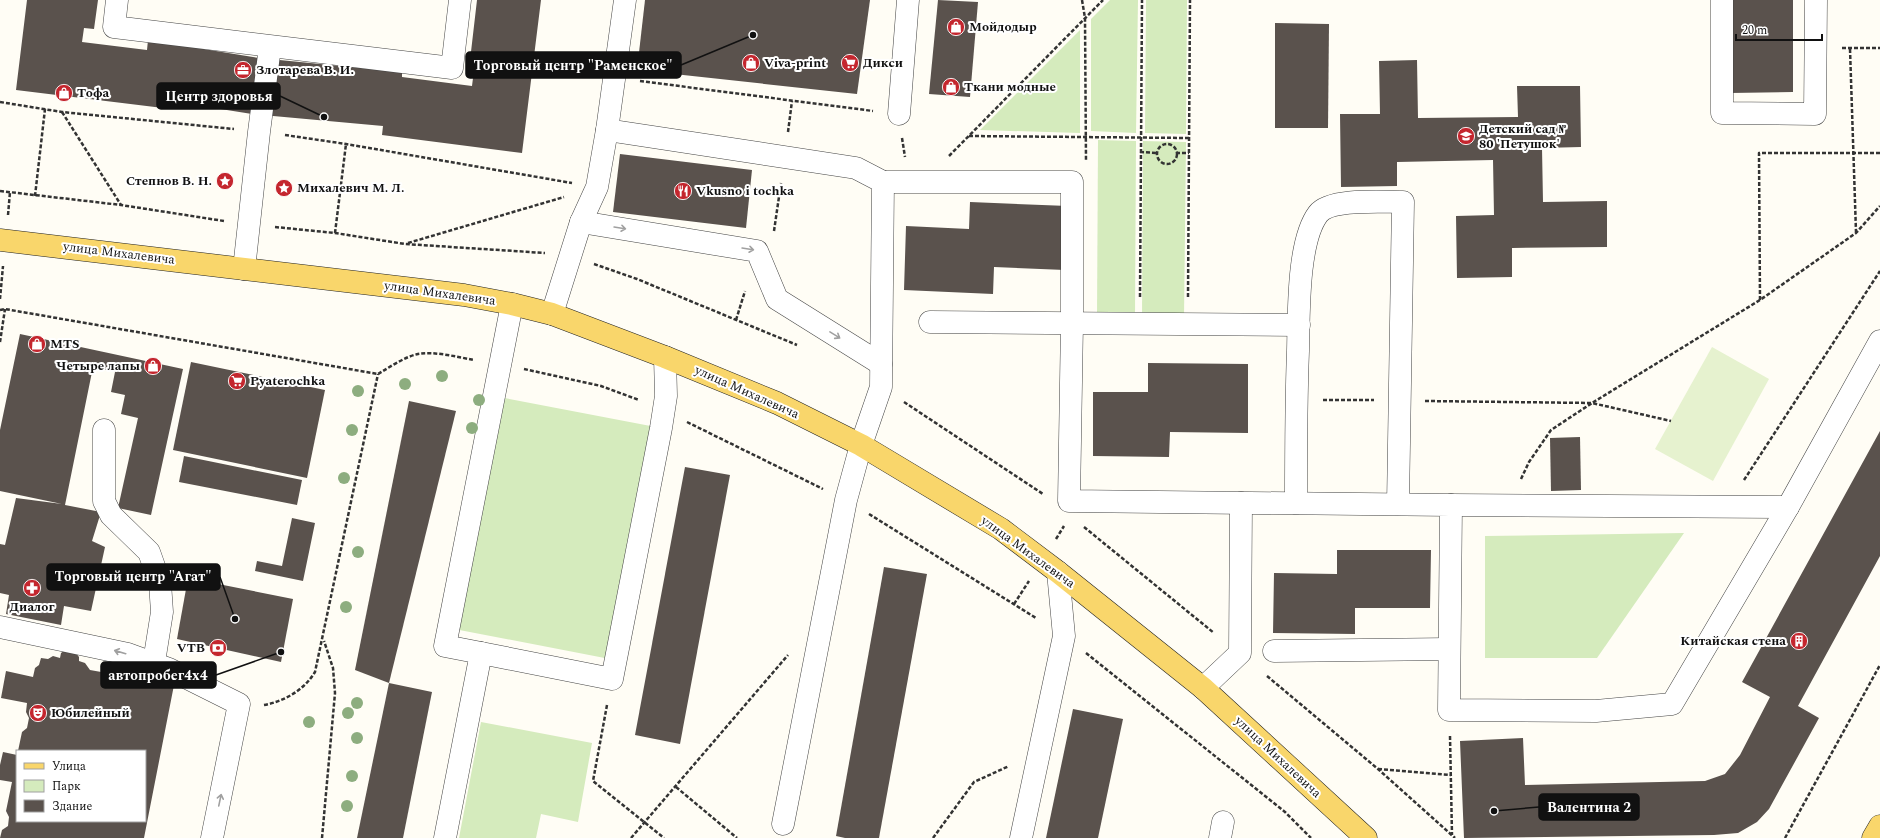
<svg xmlns="http://www.w3.org/2000/svg" width="1880" height="838" font-family="Spectral,serif">
  <rect width="100%" height="100%" fill="#fffdf5"/>
  <g fill="#d5ebbd">
    <path d="M1110 0H1138L1136 133 1091 131V19Z"/>
    <path d="M1146 0H1187L1186 134 1145 133Z"/>
    <path d="M1080 30V133L980 130Z"/>
    <path d="M1098 140 1136 141 1135 317H1097Z"/>
    <path d="M1143 141 1186 142 1184 318H1142Z"/>
    <path d="M494 396 661 428 615 660 449 628Z"/>
    <path d="M1684 533 1597 658H1485V536Z"/>
    <path d="M481 722 592 743 578 822 541 814 536 838H459Z"/>
  </g>
  <path fill="#e6f2cf" d="M1712 347 1769 379 1713 481 1655 449Z"/>
  <g fill="#5a524d">
    <path d="M27 0H98L94 29 84 28 82 42 147 50 148 40 259 58 402 72V77L472 86 474 70 469 69 477 0H541L522 153 382 135 383 126 252 114 164 100 163 108 16 90Z"/>
    <path d="M645 0H870L857 94 637 70Z"/>
    <path d="M938 0 978 2 970 97 929 94Z"/>
    <path d="M1730 0H1793V92L1730 93Z"/>
    <path d="M1275 23 1329 24 1328 128H1275Z"/>
    <path d="M1417 60 1418 118 1518 117 1517 86H1580L1581 147 1542 148 1543 202 1607 201V247L1512 248V277L1457 278 1456 216 1494 215 1493 160 1397 162V186L1341 187 1340 114H1380L1379 61Z"/>
    <path d="M620 154 752 170 746 228 613 212Z"/>
    <path d="M970 202 1068 206 1065 270 994 267 993 294 904 290 906 226 969 229Z"/>
    <path d="M20 334 183 369 151 515 118 508 138 418 121 414 125 395 111 392 115 372 93 367 65 505 101 512 92 541 105 547 91 611 64 606 61 625 6 614 9 595 0 593V544L5 545 16 498 62 504 0 491V430Z"/>
    <path d="M191 362 325 390 307 478 173 450Z"/>
    <path d="M1148 363 1248 364V433L1170 432 1169 457 1093 456V392H1148Z"/>
    <path d="M409 401 456 411 389 683 355 670Z"/>
    <path d="M1880 431V556L1798 706 1819 718 1769 809 1757 822 1738 833 1714 835 1464 838 1460 741 1523 738 1525 785 1705 781 1725 774 1740 755 1770 697 1742 682Z"/>
    <path d="M1580 437 1581 490 1551 491 1550 438Z"/>
    <path d="M184 456 302 480 297 505 179 482Z"/>
    <path d="M685 467 730 475 680 744 635 735Z"/>
    <path d="M292 518 315 523 303 581 255 571 257 561 282 566Z"/>
    <path d="M1337 550H1431L1430 608H1355V634L1273 633 1274 573 1337 574Z"/>
    <path d="M884 567 927 574 879 838H845L836 836Z"/>
    <path d="M188 578 293 599 281 662 177 639Z"/>
    <path d="M65 650 76 653 79 657V661L85 663 90 670 174 685 144 838H0L2 830 8 826 9 817 6 811 12 782 0 780V765L3 752 17 755V821H145V751H18L22 732 27 728 29 718 26 712 27 703 1 698 6 671 33 677 35 668 39 665 41 658 48 659 53 656 60 658 61 653Z"/>
    <path d="M389 683 432 692 403 838H357Z"/>
    <path d="M1073 709 1123 719 1098 838H1046Z"/>
  </g>
  <g fill="none" stroke-linecap="round" stroke-linejoin="round">
    <defs>
      <g id="minor">
        <path d="M117 0 114 27 452 68 460 0"/>
        <path d="M1722 0V113L1815 114 1816 0"/>
        <path d="M899 114 908 0"/>
        <path d="M607 130 625 0"/>
        <path d="M883 182H1072V323L1069 501 1451 505 1449 710 1596 711 1672 704 1788 507 1880 341"/>
        <path d="M581 222 757 251 777 299 881 364"/>
        <path d="M244 269 259 132 270 47"/>
        <path d="M552 314 581 222 597 187 607 130 856 168 883 182 881 387 861 445 846 500 783 824"/>
        <path d="M930 322 1299 325"/>
        <path d="M104 430V501L111 515 149 552 160 583 162 612 154 662"/>
        <path d="M1296 503C1296 452 1296 401 1298 351 1299 316 1297 242 1318 214 1330 198 1383 202 1403 202L1398 504"/>
        <path d="M1451 505 1788 507"/>
        <path d="M0 627 128 654 169 669 239 704 212 838"/>
        <path d="M1274 651 1449 649"/>
        <path d="M481 653 612 679 661 428 666 396 665 357"/>
        <path d="M1203 688 1240 653 1241 503"/>
        <path d="M445 838 481 653 445 646 512 304"/>
        <path d="M1021 838 1064 636 1058 572"/>
        <path d="M1220 838 1223 822"/>
      </g>
      <g id="major">
        <path d="M0 240 464 295 512 304 552 314 665 357 777 403 861 445 1001 529 1058 572 1203 688 1366 838"/>
        <path d="M1873 838 1880 826"/>
      </g>
    </defs>
    <use href="#minor" stroke="#444" stroke-width="23"/>
    <use href="#major" stroke="#222" stroke-width="23"/>
    <g stroke="#333" stroke-width="2.5" stroke-dasharray="4 2" stroke-linecap="butt">
      <path d="M1082 0 1085 18 1086 161"/>
      <path d="M1842 48H1880"/>
      <path d="M1850 49 1856 232"/>
      <path d="M640 81 873 111"/>
      <path d="M0 102 62 112 234 129"/>
      <path d="M62 112 121 205"/>
      <path d="M788 132 792 101"/>
      <path d="M285 135 346 144 572 183"/>
      <path d="M969 136 1189 138"/>
      <path d="M902 138 905 157"/>
      <circle cx="1167" cy="154" r="10"/>
      <path d="M1140 152 1157 153"/>
      <path d="M1176 153H1189"/>
      <path d="M949 156 1103 0"/>
      <path d="M0 191 121 205 224 221"/>
      <path d="M35 196 45 109"/>
      <path d="M8 215 10 192"/>
      <path d="M275 227 335 233 405 244 545 253"/>
      <path d="M774 231 781 183"/>
      <path d="M335 233 346 144"/>
      <path d="M408 243 564 197"/>
      <path d="M594 264 637 279 797 345"/>
      <path d="M1140 297 1142 0"/>
      <path d="M1188 297 1190 0"/>
      <path d="M0 299 3 266"/>
      <path d="M1760 300 1759 153H1880"/>
      <path d="M0 310 5 309 378 374C390 367 404 357 418 354 435 351 457 357 474 360"/>
      <path d="M736 320 745 291"/>
      <path d="M0 342 5 309"/>
      <path d="M524 369 601 386 639 400"/>
      <path d="M1323 400H1374"/>
      <path d="M1425 401 1592 403 1760 300 1856 233 1880 206"/>
      <path d="M904 402 1043 494"/>
      <path d="M687 422 823 489"/>
      <path d="M1521 479 1529 462 1551 430 1592 403 1671 421"/>
      <path d="M1744 480 1880 271"/>
      <path d="M869 514 1036 618"/>
      <path d="M1084 527 1214 633"/>
      <path d="M1056 539 1064 526"/>
      <path d="M1014 604 1029 581"/>
      <path d="M1086 653 1285 812 1311 838"/>
      <path d="M1267 676 1378 769 1455 838"/>
      <path d="M264 705C285 701 304 690 315 672L378 374"/>
      <path d="M607 705 593 781 664 838"/>
      <path d="M1450 736 1452 835"/>
      <path d="M1378 769 1451 775"/>
      <path d="M676 787 737 838"/>
      <path d="M322 838 335 693 333 668 324 641"/>
      <path d="M631 838 788 655"/>
      <path d="M933 838 974 782 1009 766"/>
      <path d="M1785 838 1880 665"/>
    </g>
    <use href="#minor" stroke="#fff" stroke-width="22"/>
    <use href="#major" stroke="#f9d66b" stroke-width="22"/>
  </g>
  <g fill="#8dad7f">
    <circle cx="442" cy="376" r="6"/>
    <circle cx="405" cy="384" r="6"/>
    <circle cx="358" cy="391" r="6"/>
    <circle cx="479" cy="400" r="6"/>
    <circle cx="472" cy="428" r="6"/>
    <circle cx="352" cy="430" r="6"/>
    <circle cx="344" cy="478" r="6"/>
    <circle cx="358" cy="552" r="6"/>
    <circle cx="346" cy="607" r="6"/>
    <circle cx="357" cy="703" r="6"/>
    <circle cx="348" cy="713" r="6"/>
    <circle cx="309" cy="722" r="6"/>
    <circle cx="357" cy="738" r="6"/>
    <circle cx="352" cy="776" r="6"/>
    <circle cx="347" cy="806" r="6"/>
  </g>
  <defs><path id="oneway-shaft" d="M-6 0H5M1.5-3L5.5 0L1.5 3" fill="none" stroke-width="1.6" stroke-linecap="round" stroke-linejoin="round"/></defs>
  <g stroke="#a0a0a0">
    <use href="#oneway-shaft" transform="translate(620 228) rotate(9)"/>
    <use href="#oneway-shaft" transform="translate(748 249) rotate(9)"/>
    <use href="#oneway-shaft" transform="translate(835 335) rotate(32)"/>
    <use href="#oneway-shaft" transform="translate(120 652) rotate(-164)"/>
    <use href="#oneway-shaft" transform="translate(220 800) rotate(-78)"/>
  </g>
  <defs>
    <symbol id="shop-disc" viewBox="-11 -11 22 22"><circle r="9.5" fill="#c4262e" stroke="#fff"/><path d="M-5-2.5h2.3a2.7 3.5 0 0 1 5.4 0H5L5.5 6h-11ZM-1.5-2.5h3a1.5 2.3 0 0 0-3 0Z" fill="#fff"/></symbol>
    <symbol id="supermarket-disc" viewBox="-11 -11 22 22"><circle r="9.5" fill="#c4262e" stroke="#fff"/><path d="M-6-5.5h2.5l.6 2H6L4.5 2H-2.5L-4.4-4H-6ZM-1.5 3.2a1.3 1.3 0 1 0 .1 0ZM3 3.2a1.3 1.3 0 1 0 .1 0Z" fill="#fff"/></symbol>
    <symbol id="office-disc" viewBox="-11 -11 22 22"><circle r="9.5" fill="#c4262e" stroke="#fff"/><path d="M-6-3h4V-5.5h4V-3h4V5H-6ZM-1-4.5V-3h2v-1.5ZM-6 0V1H6V0Z" fill="#fff"/></symbol>
    <symbol id="school-disc" viewBox="-11 -11 22 22"><circle r="9.5" fill="#c4262e" stroke="#fff"/><path d="M0-5L7-2L0 1L-7-2ZM-4 1L0 2.5L4 1V4Q0 6-4 4Z" fill="#fff"/></symbol>
    <symbol id="sight-disc" viewBox="-11 -11 22 22"><circle r="9.5" fill="#c4262e" stroke="#fff"/><path d="M0-6L1.8-2.2L6-1.7L2.9 1.2L3.7 5.4L0 3.3L-3.7 5.4L-2.9 1.2L-6-1.7L-1.8-2.2Z" fill="#fff"/></symbol>
    <symbol id="restaurant-disc" viewBox="-11 -11 22 22"><circle r="9.5" fill="#c4262e" stroke="#fff"/><path d="M-5-6h1v4h1v-4h1v4h1v-4h1v5L-1.5 .5V6h-2V.5L-5-1ZM5-6V6H3V1.5H1.5Q1.5-4 5-6Z" fill="#fff"/></symbol>
    <symbol id="pharmacy-disc" viewBox="-11 -11 22 22"><circle r="9.5" fill="#c4262e" stroke="#fff"/><path d="M-2-6h4v4h4v4h-4v4h-4v-4h-4v-4h4Z" fill="#fff"/></symbol>
    <symbol id="building-disc" viewBox="-11 -11 22 22"><circle r="9.5" fill="#c4262e" stroke="#fff"/><path d="M-4-6H4V6H1V3H-1V6H-4ZM-2.5-4.3h1.7v1.8h-1.7ZM.8-4.3h1.7v1.8H.8ZM-2.5-1h1.7V.8h-1.7ZM.8-1h1.7V.8H.8Z" fill="#fff"/></symbol>
    <symbol id="bank-disc" viewBox="-11 -11 22 22"><circle r="9.5" fill="#c4262e" stroke="#fff"/><path d="M-6-4H6V4H-6ZM0-2.3a2.3 2.3 0 1 0 0 4.6a2.3 2.3 0 1 0 0-4.6Z" fill="#fff"/></symbol>
    <symbol id="theatre-disc" viewBox="-11 -11 22 22"><circle r="9.5" fill="#c4262e" stroke="#fff"/><path d="M-5-5.5Q0-4 5-5.5V0Q5 5 0 6Q-5 5-5 0ZM-3.3-2.5H-1v1.5H-3.3ZM1-2.5H3.3v1.5H1ZM-2.8 1Q0 5.5 2.8 1Z" fill="#fff"/></symbol>
  </defs>
  <g fill-rule="evenodd">
    <use href="#shop-disc" x="946" y="17" width="20" height="20"/>
    <use href="#shop-disc" x="741" y="53" width="20" height="20"/>
    <use href="#supermarket-disc" x="840" y="53" width="20" height="20"/>
    <use href="#office-disc" x="233" y="60" width="20" height="20"/>
    <use href="#shop-disc" x="941" y="77" width="20" height="20"/>
    <use href="#shop-disc" x="54" y="83" width="20" height="20"/>
    <use href="#school-disc" x="1456" y="126" width="20" height="20"/>
    <use href="#sight-disc" x="215" y="171" width="20" height="20"/>
    <use href="#sight-disc" x="274" y="178" width="20" height="20"/>
    <use href="#restaurant-disc" x="673" y="181" width="20" height="20"/>
    <use href="#shop-disc" x="27" y="334" width="20" height="20"/>
    <use href="#shop-disc" x="143" y="356" width="20" height="20"/>
    <use href="#supermarket-disc" x="227" y="371" width="20" height="20"/>
    <use href="#pharmacy-disc" x="22" y="578" width="20" height="20"/>
    <use href="#building-disc" x="1789" y="631" width="20" height="20"/>
    <use href="#bank-disc" x="208" y="638" width="20" height="20"/>
    <use href="#theatre-disc" x="28" y="703" width="20" height="20"/>
  </g>
  <g text-anchor="middle" dominant-baseline="central" stroke-width="4" stroke-linejoin="round" paint-order="stroke">
    <g font-size="13" font-weight="bold" fill="#111" stroke="#fff" text-anchor="start">
      <text x="969" y="27">Мойдодыр</text>
      <text x="764" y="63">Viva-print</text>
      <text x="863" y="63">Дикси</text>
      <text x="256" y="70">Злотарева В. И.</text>
      <text x="964" y="87">Ткани модные</text>
      <text x="77" y="93">Тофа</text>
      <text x="1479" y="129">Детский сад №<tspan x="1479" dy="15">80 'Петушок'</tspan></text>
      <text x="212" y="181" text-anchor="end">Степнов В. Н.</text>
      <text x="297" y="188">Михалевич М. Л.</text>
      <text x="696" y="191">Vkusno i tochka</text>
      <text x="50" y="344">MTS</text>
      <text x="140" y="366" text-anchor="end">Четыре лапы</text>
      <text x="250" y="381">Pyaterochka</text>
      <text x="32" y="607" text-anchor="middle">Диалог</text>
      <text x="1786" y="641" text-anchor="end">Китайская стена</text>
      <text x="205" y="648" text-anchor="end">VTB</text>
      <text x="51" y="713">Юбилейный</text>
    </g>
    <g font-size="13" fill="#111" stroke="#fff">
      <text transform="translate(119 253) rotate(7)">улица Михалевича</text>
      <text transform="translate(440 293) rotate(8)">улица Михалевича</text>
      <text transform="translate(747 392) rotate(24)">улица Михалевича</text>
      <text transform="translate(1028 552) rotate(36)">улица Михалевича</text>
      <text transform="translate(1278 757) rotate(43)">улица Михалевича</text>
    </g>
  </g>
  <path fill="none" stroke="#111" stroke-width="1.5" d="M753 35L681 65M324 117L280 96M235 619L220 577M281 652L216 675M1494 811L1539 807"/>
  <g fill="#111" stroke="#fff" stroke-width="1.5">
    <circle cx="753" cy="35" r="4"/>
    <circle cx="324" cy="117" r="4"/>
    <circle cx="235" cy="619" r="4"/>
    <circle cx="281" cy="652" r="4"/>
    <circle cx="1494" cy="811" r="4"/>
  </g>
  <g fill="#111" stroke="#111" stroke-width="1.5">
    <rect x="466" y="52" width="215" height="26" rx="4"/>
    <rect x="157" y="83" width="123" height="26" rx="4"/>
    <rect x="47" y="564" width="173" height="26" rx="4"/>
    <rect x="101" y="662" width="115" height="26" rx="4"/>
    <rect x="1539" y="794" width="100" height="26" rx="4"/>
  </g>
  <g font-size="14" text-anchor="middle" font-weight="bold" fill="#fff">
    <text x="573" y="70">Торговый центр "Раменское"</text>
    <text x="219" y="101">Центр здоровья</text>
    <text x="133" y="581">Торговый центр "Агат"</text>
    <text x="158" y="680">автопробег4х4</text>
    <text x="1589" y="812">Валентина 2</text>
  </g>
  <rect x="16" y="750" width="130" height="72" fill="#ffffff" stroke="#a0a0a0"/>
  <rect x="24" y="763" width="20" height="6" fill="#f9d66b" stroke="#a0a0a0"/>
  <text x="52" y="770" font-size="12" fill="#111111">Улица</text>
  <rect x="24" y="780" width="20" height="12" fill="#d5ebbd" stroke="#a0a0a0"/>
  <text x="52" y="790" font-size="12" fill="#111111">Парк</text>
  <rect x="24" y="800" width="20" height="12" fill="#5a524d" stroke="#a0a0a0"/>
  <text x="52" y="810" font-size="12" fill="#111111">Здание</text>
  <path d="M1736 34v6h86v-6" fill="none" stroke="#111111" stroke-width="2"/>
  <text x="1742" y="34" font-size="12" fill="#111111" stroke="#ffffff" stroke-width="3" paint-order="stroke">20 m</text>
</svg>
